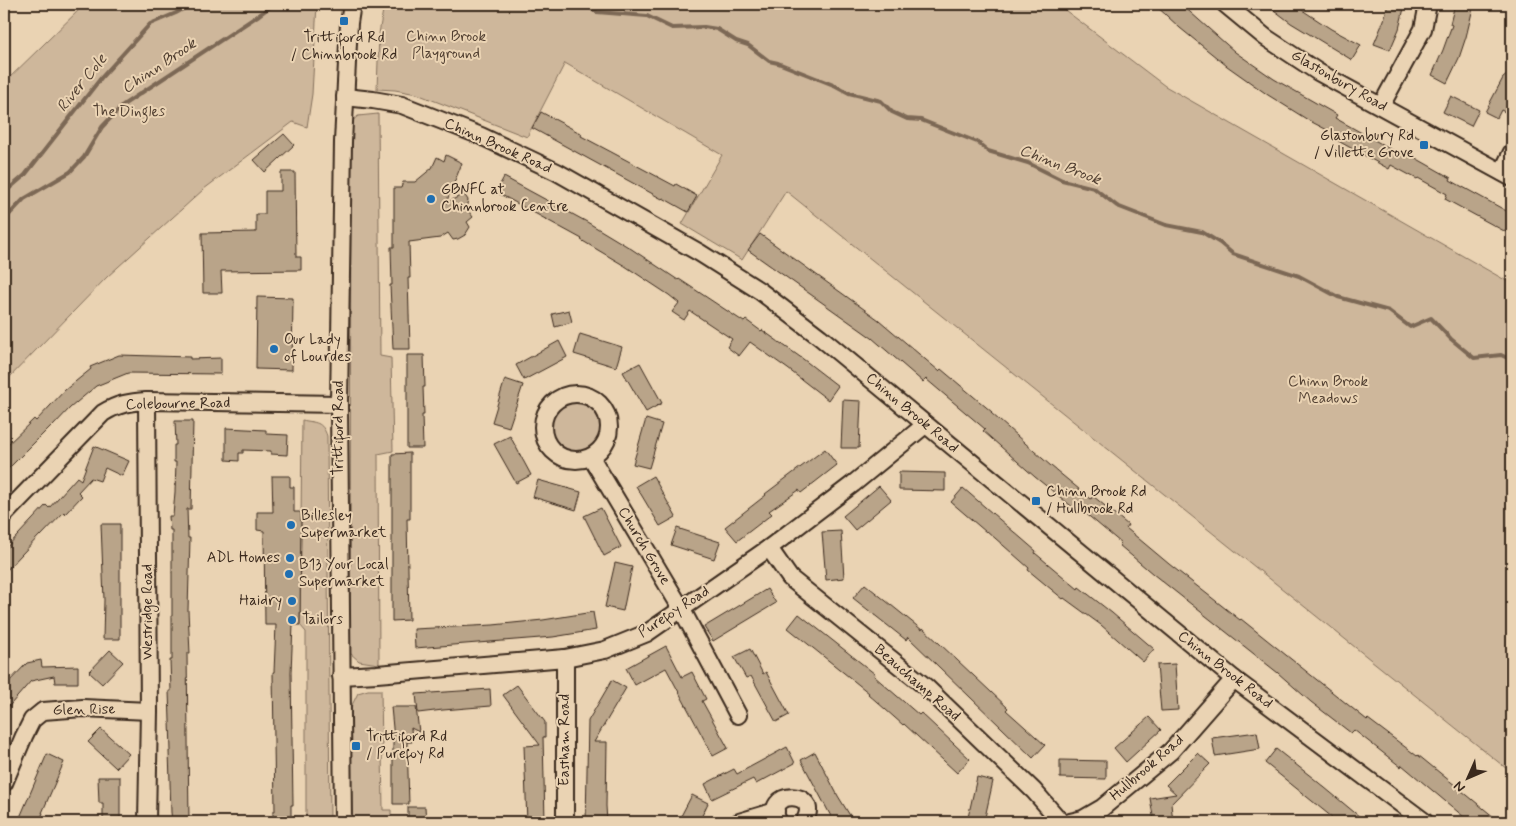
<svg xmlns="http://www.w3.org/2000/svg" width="1516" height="826" font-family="Mynerve,sans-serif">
  <rect width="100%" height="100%" fill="#ead3b3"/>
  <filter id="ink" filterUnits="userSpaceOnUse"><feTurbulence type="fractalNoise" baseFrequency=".02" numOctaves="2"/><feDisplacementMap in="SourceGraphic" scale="10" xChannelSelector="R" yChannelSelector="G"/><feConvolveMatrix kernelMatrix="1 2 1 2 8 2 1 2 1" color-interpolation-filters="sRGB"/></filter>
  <g filter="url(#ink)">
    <g fill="#ceb79b" stroke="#84705c">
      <path d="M85 4H317L312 94 307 127 293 122 204 189 107 277 4 383V83Z"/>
      <path d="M384 4H1057L1165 86 1512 284V773L786 191 742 260 682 224 722 155 565 63 527 137 417 94 395 90 377 89 379 34Z"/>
      <path d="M378 114 380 356 391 358 393 451 378 454 379 664 359 661 350 653 351 122 358 116Z"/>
      <circle cx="574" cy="428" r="26"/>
      <path d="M302 420C316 423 322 421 327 436L330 822H306V632L300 625Z"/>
      <path d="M368 690H381L383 810H391V822H350L351 707 358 693Z"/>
    </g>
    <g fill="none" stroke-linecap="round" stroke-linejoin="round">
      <g stroke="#7b6754" stroke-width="4">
        <path d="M520 4 529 6 543 4"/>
        <path d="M584 4 597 12 647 16 672 28 704 27 717 29 736 41 748 45 769 61 778 63 836 86 849 93 881 101 892 112 907 119 921 120 977 142 988 151 1028 163 1062 180 1094 188 1117 206 1166 225 1202 232 1220 243 1233 254 1299 276 1338 297 1389 311 1410 327 1431 318 1451 339 1474 358 1501 355 1512 360"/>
        <path d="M4 193 25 175 101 78 150 24 176 13 192 4"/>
        <path d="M4 220 24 199 70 172 84 157 102 127 123 105 259 15 274 4"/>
      </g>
    </g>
    <g fill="#b9a489" stroke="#3b2a1e">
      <path d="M1154 4H1181L1235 52 1274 79 1337 115 1335 118 1403 156 1405 152 1451 178 1450 180 1512 214V230L1508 228 1506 232 1445 199 1447 194 1418 178 1417 179 1391 165 1389 169 1331 137 1333 133 1308 120 1268 95 1227 66 1180 28Z"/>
      <path d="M1266 4H1293L1331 29 1361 45 1352 60 1291 23Z"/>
      <path d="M1388 4H1405L1399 29 1390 50 1374 44 1384 20Z"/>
      <path d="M1455 4H1474L1466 37 1459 58 1447 83 1432 75 1443 50 1452 25 1450 24Z"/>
      <path d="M1512 71V98L1505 112 1501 110 1497 118 1485 112 1503 78Z"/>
      <path d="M1451 96 1479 110 1471 126 1443 112Z"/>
      <path d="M541 112 582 134 581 136 615 154 675 186 676 184 697 196 688 212 663 198 662 199 532 128Z"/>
      <path d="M284 134 294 145 265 172 254 160Z"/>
      <path d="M446 155 462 163 446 203 464 194 468 200 466 208 473 217 467 222 470 227 465 235 458 239 453 240 448 233 440 238 409 242 410 278H408L410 349H393L390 285H392L391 247H394V188H401L403 182H415L432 168 437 157 444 161Z"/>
      <path d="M281 172H295L296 257H301V270L221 271 222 293H203L202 233 256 232V214H265V191H281Z"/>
      <path d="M504 177 587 222 630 248 678 280 679 279 744 322 746 320 761 331 762 330 803 359 838 386 828 400 788 369 750 342 739 356 727 347 732 339 690 311 684 320 672 312 679 303 669 295 625 266 581 240 582 239 496 192Z"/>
      <path d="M760 234 879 320 939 371 941 369 992 412 991 413 1051 466 1091 499 1093 496 1128 525 1126 528 1169 564 1240 620 1241 619 1367 720 1368 719 1417 756 1418 755 1500 822H1470L1402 765 1401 767 1354 730 1351 733 1311 702 1278 673 1153 574 1119 545 1121 543 1078 507 1075 509 1035 477 983 431 985 429 926 379 923 382 872 338 748 250Z"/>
      <path d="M257 297 293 298 292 370 256 369Z"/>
      <path d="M569 310 572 322 555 327 552 314Z"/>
      <path d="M580 334 622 347 616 367 574 354Z"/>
      <path d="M559 341 567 357 524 380 516 365Z"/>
      <path d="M119 355 190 357V359L221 358V374L128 373 96 386 70 408 53 426 52 425 4 473V448L34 419 36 421 65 390 91 369 90 367Z"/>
      <path d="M407 355H424L425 387H423L424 415H422L423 448H407Z"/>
      <path d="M640 363 662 403 646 412 623 372Z"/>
      <path d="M505 379 523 385 509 427 492 422Z"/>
      <path d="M843 400 861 401 859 448H841Z"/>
      <path d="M646 419 662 424 649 468 633 464Z"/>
      <path d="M175 421H193L191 509H187L188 538H190L188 610 190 654H187L189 822H172L171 812 169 751H171L169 691H171L170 660H172V530H170L169 516H173L175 492 176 462H174V445H176Z"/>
      <path d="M226 428 266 430V434L288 435 287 455 271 454V451L243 450V453H239V461L226 460Z"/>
      <path d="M510 436 531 475 516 483 494 444Z"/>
      <path d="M94 446 129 461 122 476 105 468 100 481 91 478 78 492 82 496 65 514 64 512 41 536 40 535 4 573V550L46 505 49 508 77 477 81 480Z"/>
      <path d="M825 449 837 465 801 493 799 490 769 511 772 514 737 541 725 527 766 495 765 494Z"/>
      <path d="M410 453V519H407L409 620 392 621V454Z"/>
      <path d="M899 472 945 473V491L899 490Z"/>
      <path d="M272 476H290V487H294V512H301L300 625H293L291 672 293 805H291V822H273V811H275L273 672H274L276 625H265L264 531 257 530V512H273Z"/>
      <path d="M653 476 676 517 660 526 636 486Z"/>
      <path d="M538 480 581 492 576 510 533 497Z"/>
      <path d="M879 486 891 500 855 530 843 516Z"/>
      <path d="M963 488 1036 551 1035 553 1078 589 1079 587 1112 613 1154 649 1143 662 1101 625 1064 598 1063 599 1028 570 1029 568 987 531 986 532 951 502Z"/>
      <path d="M601 508 621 547 604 556 584 516Z"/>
      <path d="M101 524H120V639H103L104 600Z"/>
      <path d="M677 528 720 542 714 559 671 545Z"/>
      <path d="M841 531 844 578 826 580 822 532Z"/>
      <path d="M615 563 632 567 623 611 605 607Z"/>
      <path d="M865 584 922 630 923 628 1008 708 1006 710 1045 745 1033 758 908 637 906 640 853 598Z"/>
      <path d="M767 589 776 603 713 641 704 627Z"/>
      <path d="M593 612 596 630 553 637 415 648 414 629 493 625 543 620Z"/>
      <path d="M799 614 875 674 874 676 919 715 921 713 970 759 957 773 904 724 903 725 868 694 869 693 788 628Z"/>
      <path d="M666 646 682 677 692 672 706 699 702 701 728 748 713 756 666 668 635 685 626 668Z"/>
      <path d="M750 649 763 674 766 672 789 715 776 722 751 676 746 678 734 657Z"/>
      <path d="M110 650 123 662 102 684 89 672Z"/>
      <path d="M41 660 42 667 78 666V683H55L54 676 31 681 4 712V687L27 663Z"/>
      <path d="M1175 664 1178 710 1161 711 1157 665Z"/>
      <path d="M612 680 626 688 594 742H607L606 806 607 822H586L588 721Z"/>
      <path d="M517 685 545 722V737H543L545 822H527L524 746 540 745 503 695Z"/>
      <path d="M490 689 491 706 443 710 418 713 416 694Z"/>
      <path d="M391 707H416L419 732 411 728 412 742H407L409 804H393V728Z"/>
      <path d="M1149 717 1161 730 1126 762 1114 748Z"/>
      <path d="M101 729 129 754 116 768 88 742Z"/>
      <path d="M1257 732 1260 749 1215 756 1212 738Z"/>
      <path d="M787 747 795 763 756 784 753 779 712 799 705 784 734 769 737 774Z"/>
      <path d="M1276 749 1313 778 1366 822H1338L1265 763Z"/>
      <path d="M815 752 838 796 854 822H834L801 760Z"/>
      <path d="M1198 753 1210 764 1171 804 1173 822H1154L1150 798 1176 794 1166 785Z"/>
      <path d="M47 754 64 762 42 813H43L39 822H18Z"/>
      <path d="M1060 760 1106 761V779L1060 778Z"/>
      <path d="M98 777H120V822H103V803H99Z"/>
      <path d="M977 777 993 781 984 822H967Z"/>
      <path d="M692 795 708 803 699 822H694L681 816Z"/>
      <path d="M408 807H425L426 822H408Z"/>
    </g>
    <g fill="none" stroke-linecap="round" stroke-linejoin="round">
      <defs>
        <g id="minor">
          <path d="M1225 4 1265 37 1318 72 1512 178"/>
          <path d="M345 97 373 100 402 105 481 136 557 172 700 253 760 291 820 337 1234 679 1425 822"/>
          <path d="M1381 106 1423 29 1428 4"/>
          <path d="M1502 172 1512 152"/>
          <circle cx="576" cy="427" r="33"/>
          <path d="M147 401 149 711 147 822"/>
          <path d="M591 457 681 608 738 715"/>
          <path d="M4 515 103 413C117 404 130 402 147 401L339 404"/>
          <path d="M769 548 790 578 926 687 1034 791 1061 822"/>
          <path d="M565 658V822"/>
          <path d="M341 676 377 674 565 658 605 650 647 633 769 548 853 484 925 425"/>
          <path d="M4 783 24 736 32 720 43 711 83 708 149 711"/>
          <path d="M343 822 339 404 343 142 349 23 352 4"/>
          <path d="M739 822 776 811"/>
          <path d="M779 822C759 790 824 788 804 822"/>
          <path d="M1070 822 1083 819 1102 808 1171 751 1234 679"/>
        </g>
      </defs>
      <use href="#minor" stroke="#3b2a1e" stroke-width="20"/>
      <use href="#minor" stroke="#ead3b3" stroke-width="16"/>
    </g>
  </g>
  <g fill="#1f6fb2" stroke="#ead3b3" stroke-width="2">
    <rect x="339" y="16" width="10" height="10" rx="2.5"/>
    <rect x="1419" y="140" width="10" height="10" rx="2.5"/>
    <circle cx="431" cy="199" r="5"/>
    <circle cx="274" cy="349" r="5"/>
    <rect x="1031" y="496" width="10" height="10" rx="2.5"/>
    <circle cx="291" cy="525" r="5"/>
    <circle cx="290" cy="558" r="5"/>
    <circle cx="289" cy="574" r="5"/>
    <circle cx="292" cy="601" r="5"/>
    <circle cx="292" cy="620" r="5"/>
    <rect x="351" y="741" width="10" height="10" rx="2.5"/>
  </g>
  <g text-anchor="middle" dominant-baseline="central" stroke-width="4" stroke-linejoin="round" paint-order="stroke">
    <g font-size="15" fill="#513f31" stroke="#ead3b3">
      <text x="446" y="37">Chinn Brook<tspan x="446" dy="17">Playground</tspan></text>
      <text x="129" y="112">The Dingles</text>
      <text x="1328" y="382">Chinn Brook<tspan x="1328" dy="17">Meadows</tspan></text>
    </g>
    <g font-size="15" fill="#3b2a1e" stroke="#ead3b3" text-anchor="start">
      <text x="344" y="38" text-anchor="middle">Trittiford Rd<tspan x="344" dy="17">/ Chinnbrook Rd</tspan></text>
      <text x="1414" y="136" text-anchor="end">Glastonbury Rd<tspan x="1414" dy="17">/ Villette Grove</tspan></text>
      <text x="441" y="190">GBNFC at<tspan x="441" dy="17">Chinnbrook Centre</tspan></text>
      <text x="284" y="340">Our Lady<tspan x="284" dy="17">of Lourdes</tspan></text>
      <text x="1046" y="492">Chinn Brook Rd<tspan x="1046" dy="17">/ Hullbrook Rd</tspan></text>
      <text x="301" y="516">Billesley<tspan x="301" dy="17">Supermarket</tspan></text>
      <text x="280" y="558" text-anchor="end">ADL Homes</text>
      <text x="299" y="565">B13 Your Local<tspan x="299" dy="17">Supermarket</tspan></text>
      <text x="282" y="601" text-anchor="end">Haidry</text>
      <text x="302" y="620">Tailors</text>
      <text x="366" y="737">Trittiford Rd<tspan x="366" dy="17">/ Purefoy Rd</tspan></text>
    </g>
    <g font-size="15" fill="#3b2a1e" stroke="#ead3b3">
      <text transform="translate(1339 81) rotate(30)">Glastonbury Road</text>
      <text transform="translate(498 146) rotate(24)">Chinn Brook Road</text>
      <text transform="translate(178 404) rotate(-1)">Colebourne Road</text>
      <text transform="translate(912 413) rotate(40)">Chinn Brook Road</text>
      <text transform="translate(339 428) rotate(-90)">Trittiford Road</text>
      <text transform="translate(644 546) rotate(59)">Church Grove</text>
      <text transform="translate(148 612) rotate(-90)">Westridge Road</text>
      <text transform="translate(674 612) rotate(-33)">Purefoy Road</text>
      <text transform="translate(1225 670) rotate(38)">Chinn Brook Road</text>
      <text transform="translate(917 683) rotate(41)">Beauchamp Road</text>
      <text transform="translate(84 710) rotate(-1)">Glen Rise</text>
      <text transform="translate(565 740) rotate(-90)">Eastham Road</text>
      <text transform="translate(1147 768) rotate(-41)">Hullbrook Road</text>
    </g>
    <g font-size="16" font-style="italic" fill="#503e30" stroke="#ead3b3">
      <text transform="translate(159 66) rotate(-34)">Chinn Brook</text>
      <text transform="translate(82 83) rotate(-51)">River Cole</text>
      <text transform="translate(1060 165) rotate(21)">Chinn Brook</text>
    </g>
  </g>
  <rect width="1516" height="826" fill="none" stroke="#ead3b3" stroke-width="20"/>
  <rect x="10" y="10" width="1496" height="806" fill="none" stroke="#3b2a1e" stroke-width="2" filter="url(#ink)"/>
  <g transform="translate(1468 778) rotate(225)" stroke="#ead3b3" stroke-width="4" paint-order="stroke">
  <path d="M0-4L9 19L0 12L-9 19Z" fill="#3b2a1e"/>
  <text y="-8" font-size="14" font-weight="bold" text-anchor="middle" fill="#3b2a1e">N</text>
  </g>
</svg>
